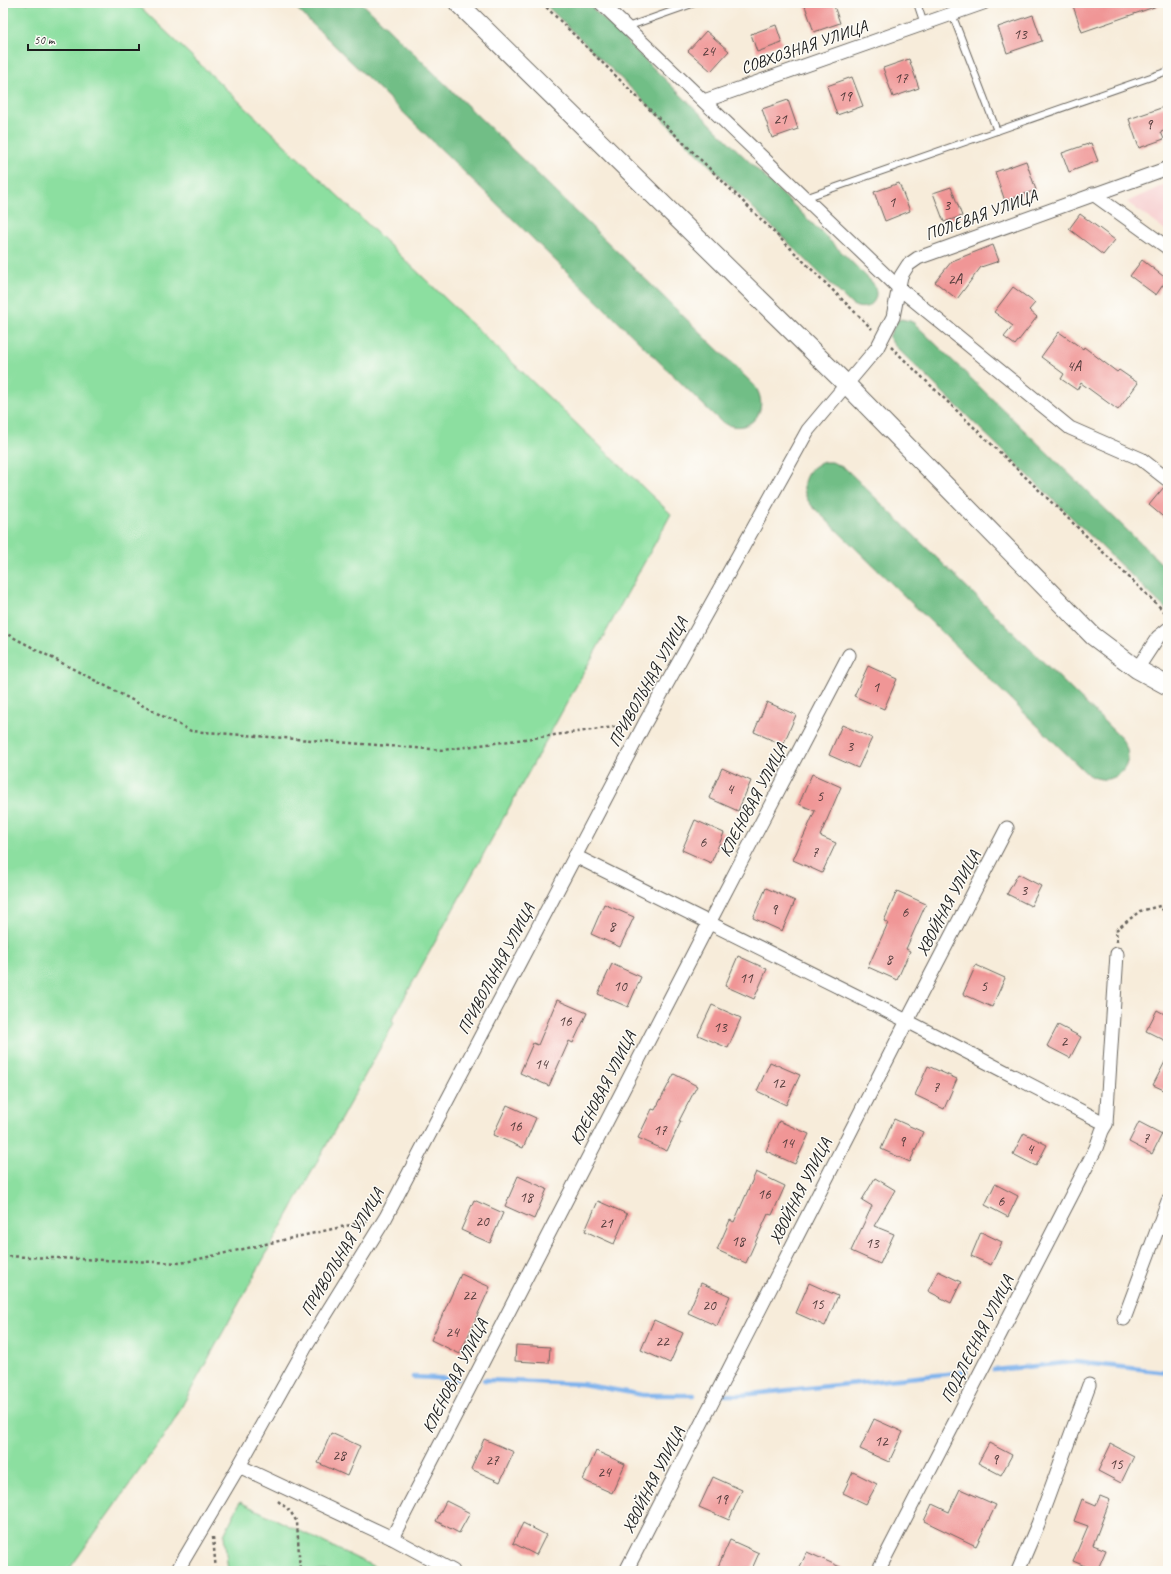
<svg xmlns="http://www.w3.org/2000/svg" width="1171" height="1574" font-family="Caveat,sans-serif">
  <rect width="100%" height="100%" fill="#fdfcf7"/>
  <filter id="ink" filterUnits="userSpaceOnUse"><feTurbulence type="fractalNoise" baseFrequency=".025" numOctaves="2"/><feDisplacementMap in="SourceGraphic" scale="8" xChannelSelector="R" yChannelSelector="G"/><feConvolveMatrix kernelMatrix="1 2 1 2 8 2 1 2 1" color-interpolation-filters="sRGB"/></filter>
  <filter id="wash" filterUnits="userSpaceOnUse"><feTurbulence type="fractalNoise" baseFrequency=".012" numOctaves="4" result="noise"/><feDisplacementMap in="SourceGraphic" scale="16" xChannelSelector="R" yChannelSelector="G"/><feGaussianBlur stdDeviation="0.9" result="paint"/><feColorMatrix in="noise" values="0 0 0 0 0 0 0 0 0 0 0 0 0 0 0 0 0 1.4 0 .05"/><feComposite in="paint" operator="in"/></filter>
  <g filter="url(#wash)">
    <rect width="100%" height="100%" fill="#f7ecda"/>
    <path fill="#f7cfd0" d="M1168 183V232L1127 202Z"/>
    <g fill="#8cdfa0" stroke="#547e5e">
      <path d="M3 3H136L671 514 392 1020 394 1023 171 1426 68 1571H3Z"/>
      <path d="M240 1502 383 1571H228L224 1535Z"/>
    </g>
    <g fill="#71be86" stroke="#466d51">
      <path d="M291 3H362L754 385C774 411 746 440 719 420Z"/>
      <path d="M544 3H587L872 282C884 299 867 315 851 304Z"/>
      <path d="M901 319 910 321 914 323 1168 570V611L894 345 889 337 897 321Z"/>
      <path d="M824 462H832L846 469 1121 738C1141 764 1113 792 1086 773L811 505C798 488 803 469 824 462Z"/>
    </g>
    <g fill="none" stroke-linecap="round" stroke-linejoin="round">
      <g stroke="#7eb2ec" stroke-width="4.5">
        <path d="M994 1370 1075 1362 1168 1372"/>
        <path d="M413 1377 458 1379"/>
        <path d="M484 1380 582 1384 643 1395H694"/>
        <path d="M720 1395H740L966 1372"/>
      </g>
    </g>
    <g id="blocks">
      <g fill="#f09696">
        <path d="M804 3H833L840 23 814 32Z"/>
        <path d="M1072 3H1160V5L1082 32Z"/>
        <path d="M1033 15 1042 41 1007 53 998 27Z"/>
        <path d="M776 25 782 43 757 52 751 34Z"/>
        <path d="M706 31 729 51 711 71 688 51Z"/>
        <path d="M909 59 919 88 893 97 883 68Z"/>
        <path d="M852 77 863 106 837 115 827 86Z"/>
        <path d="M788 100 798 129 772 138 762 109Z"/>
        <path d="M1164 107 1168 118V129L1161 132 1164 139 1139 148 1129 119Z"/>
        <path d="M1091 143 1098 161 1069 172 1062 153Z"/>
        <path d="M1026 161 1036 190 1005 201 995 172Z"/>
        <path d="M899 183 910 211 885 221 874 192Z"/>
        <path d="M951 187 962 216 944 222 933 193Z"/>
        <path d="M1080 214 1115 240 1103 255 1069 229Z"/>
        <path d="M993 245 999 261 981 267 957 299 935 282 952 261Z"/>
        <path d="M1142 260 1167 279 1156 295 1130 276Z"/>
        <path d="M1013 287 1035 303 1029 310 1037 317 1015 345 1004 337 1013 326 994 312Z"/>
        <path d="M1059 332 1083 349 1084 347 1117 372 1119 370 1138 383 1118 410 1081 383 1077 390 1061 379 1064 374 1041 357Z"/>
        <path d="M1164 487 1168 488V521L1149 505Z"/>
        <path d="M868 666 897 679 884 709 854 696Z"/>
        <path d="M767 702 796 715 783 745 754 732Z"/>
        <path d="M842 725 872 738 858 768 829 755Z"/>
        <path d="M722 768 751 781 738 811 709 798Z"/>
        <path d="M812 774 841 787 820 836 836 843 822 873 793 860 815 811 799 804Z"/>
        <path d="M695 820 724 833 711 863 682 850Z"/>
        <path d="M1018 874 1041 886 1031 906 1007 894Z"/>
        <path d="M766 888 795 901 782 931 753 918Z"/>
        <path d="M897 891 926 904 906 949 910 951 897 980 868 967 888 923 884 921Z"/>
        <path d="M604 904 634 917 620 947 591 934Z"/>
        <path d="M738 956 767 969 754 999 725 986Z"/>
        <path d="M612 964 641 977 628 1007 598 994Z"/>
        <path d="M976 965 1005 978 992 1007 963 994Z"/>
        <path d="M557 1000 587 1013 573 1043 569 1041 549 1086 520 1073 533 1043 538 1045Z"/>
        <path d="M712 1005 741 1018 728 1048 698 1035Z"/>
        <path d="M1157 1010 1168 1016V1042L1146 1031Z"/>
        <path d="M1058 1025 1081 1037 1070 1058 1047 1046Z"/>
        <path d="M1168 1056V1092L1153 1085Z"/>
        <path d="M770 1062 800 1075 786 1105 757 1091Z"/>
        <path d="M928 1066 957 1079 944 1109 915 1095Z"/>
        <path d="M674 1074 697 1086 679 1121H681L667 1151 638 1138 652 1109 655 1110Z"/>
        <path d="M507 1105 536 1118 523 1148 493 1135Z"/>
        <path d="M894 1119 923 1132 910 1162 881 1149Z"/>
        <path d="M779 1121 809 1134 795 1164 766 1151Z"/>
        <path d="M1139 1122 1162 1134 1152 1154 1129 1142Z"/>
        <path d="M1024 1133 1047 1145 1036 1166 1013 1154Z"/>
        <path d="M756 1172 785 1186 772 1215 768 1214 746 1263 717 1250 730 1220 734 1222Z"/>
        <path d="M518 1176 547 1189 534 1219 505 1206Z"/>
        <path d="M875 1178 895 1190 874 1226 894 1234 880 1264 851 1251 872 1206 862 1200Z"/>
        <path d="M995 1184 1018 1196 1008 1217 985 1205Z"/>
        <path d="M474 1200 503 1213 490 1243 461 1230Z"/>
        <path d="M598 1201 627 1214 614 1244 585 1231Z"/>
        <path d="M981 1232 1002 1242 991 1265 971 1256Z"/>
        <path d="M938 1271 961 1282 951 1303 928 1291Z"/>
        <path d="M461 1274 490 1287 460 1354 431 1340Z"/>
        <path d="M701 1283 730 1296 717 1326 688 1313Z"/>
        <path d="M809 1283 838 1296 825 1326 796 1313Z"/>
        <path d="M654 1320 683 1333 670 1363 641 1350Z"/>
        <path d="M516 1345 550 1347 549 1363 515 1361Z"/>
        <path d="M874 1419 903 1432 889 1462 860 1449Z"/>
        <path d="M331 1433 360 1446 347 1476 318 1463Z"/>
        <path d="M484 1439 514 1452 500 1482 471 1469Z"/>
        <path d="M989 1443 1012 1455 1001 1475 978 1463Z"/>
        <path d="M1111 1444 1134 1456 1121 1483 1098 1471Z"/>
        <path d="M596 1451 625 1464 612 1493 583 1480Z"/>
        <path d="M853 1472 877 1484 866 1504 843 1493Z"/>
        <path d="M713 1477 742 1490 729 1520 699 1507Z"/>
        <path d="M960 1489 996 1505 976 1546 924 1521 932 1504 949 1512Z"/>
        <path d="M1100 1496 1110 1500 1093 1545 1106 1550 1097 1571 1073 1561 1088 1526 1074 1521 1082 1499 1096 1505Z"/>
        <path d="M446 1501 470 1513 459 1533 436 1521Z"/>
        <path d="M523 1523 546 1535 536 1555 513 1543Z"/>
        <path d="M730 1540 759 1553 751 1571H716Z"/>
        <path d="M807 1552 849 1571H798Z"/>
      </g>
    </g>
  </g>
  <g filter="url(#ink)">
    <use href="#blocks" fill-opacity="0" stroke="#69655e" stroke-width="1"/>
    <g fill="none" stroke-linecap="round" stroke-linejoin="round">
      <defs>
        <g id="lane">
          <path d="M917 3 924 24"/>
          <path d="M952 14 997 131"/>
          <path d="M627 27 695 3"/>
          <path d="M805 198 1168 71"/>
        </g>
        <g id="street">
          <path d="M601 3 900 289 1070 428 1141 459 1168 480"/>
          <path d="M704 101 983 3"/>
          <path d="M1093 194 1168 248"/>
          <path d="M1137 669 1158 637 1168 629"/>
          <path d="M575 856 907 1021 1106 1124"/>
          <path d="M1124 1319 1168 1201"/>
          <path d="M239 1466 392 1538 453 1571"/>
          <path d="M392 1538 709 923 849 655"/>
          <path d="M177 1571 239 1466 305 1348 386 1217 645 723 808 430 877 348 893 317 901 276 908 265 918 258 1168 168"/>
          <path d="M626 1571 907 1021 1007 828"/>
          <path d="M878 1571 1096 1148 1102 1131 1106 1124 1117 954"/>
          <path d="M1018 1571 1038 1524 1089 1385"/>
        </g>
        <path id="secondary" d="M458 3 847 385 1093 636 1137 669 1168 686"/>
      </defs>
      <use href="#lane" stroke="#69655e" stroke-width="8"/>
      <use href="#street" stroke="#69655e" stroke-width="15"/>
      <use href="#secondary" stroke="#69655e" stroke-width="20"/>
      <g stroke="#69655e" stroke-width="2.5" stroke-dasharray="3 3" stroke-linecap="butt">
        <path d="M542 3 872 329"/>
        <path d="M891 347 1168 615"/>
        <path d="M3 632 191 731 443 750 629 725"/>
        <path d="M1117 942 1116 930 1140 911 1160 906 1168 917"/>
        <path d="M3 1256 181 1263 368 1221"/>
        <path d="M278 1501 290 1511 297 1522 300 1571"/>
        <path d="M213 1537 216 1571"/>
      </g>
      <use href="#lane" stroke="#fff" stroke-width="6"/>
      <use href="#street" stroke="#fff" stroke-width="13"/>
      <use href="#secondary" stroke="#fff" stroke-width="18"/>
    </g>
  </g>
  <g text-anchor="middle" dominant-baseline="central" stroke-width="3" stroke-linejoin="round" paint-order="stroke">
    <g font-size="15" fill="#513a3a">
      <text x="1020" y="34">13</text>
      <text x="708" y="51">24</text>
      <text x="901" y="78">17</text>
      <text x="845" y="96">19</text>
      <text x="780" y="119">21</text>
      <text x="1149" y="124">9</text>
      <text x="892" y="202">1</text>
      <text x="947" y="205">3</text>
      <text x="955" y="279">2А</text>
      <text x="1074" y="366">4А</text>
      <text x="876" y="687">1</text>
      <text x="850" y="746">3</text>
      <text x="730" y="789">4</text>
      <text x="820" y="796">5</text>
      <text x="703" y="842">6</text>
      <text x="815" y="852">7</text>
      <text x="1024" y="890">3</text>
      <text x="774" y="909">9</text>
      <text x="905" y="912">6</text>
      <text x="612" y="926">8</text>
      <text x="889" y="959">8</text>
      <text x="746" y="978">11</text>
      <text x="620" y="986">10</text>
      <text x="984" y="986">5</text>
      <text x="565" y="1021">16</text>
      <text x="720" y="1027">13</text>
      <text x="1064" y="1041">2</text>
      <text x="541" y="1064">14</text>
      <text x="778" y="1083">12</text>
      <text x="936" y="1087">7</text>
      <text x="515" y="1126">16</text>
      <text x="660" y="1130">17</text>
      <text x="1146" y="1138">7</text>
      <text x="902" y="1141">9</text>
      <text x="787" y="1143">14</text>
      <text x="1030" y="1149">4</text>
      <text x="764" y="1194">16</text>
      <text x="526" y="1197">18</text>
      <text x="1001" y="1201">6</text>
      <text x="482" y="1221">20</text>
      <text x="606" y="1223">21</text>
      <text x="738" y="1241">18</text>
      <text x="872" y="1243">13</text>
      <text x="469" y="1295">22</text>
      <text x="817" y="1304">15</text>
      <text x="709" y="1305">20</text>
      <text x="452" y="1332">24</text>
      <text x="662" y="1341">22</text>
      <text x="881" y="1441">12</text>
      <text x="339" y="1455">28</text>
      <text x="995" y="1459">9</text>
      <text x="492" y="1460">27</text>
      <text x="1116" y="1464">15</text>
      <text x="604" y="1472">24</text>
      <text x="721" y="1499">19</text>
    </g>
    <g font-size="17" fill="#1c1c1c" stroke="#fdfcf7">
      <text transform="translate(804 47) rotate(-19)">СОВХОЗНАЯ УЛИЦА</text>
      <text transform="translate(981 215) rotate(-20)">ПОЛЕВАЯ УЛИЦА</text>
      <text transform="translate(648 682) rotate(-61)">ПРИВОЛЬНАЯ УЛИЦА</text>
      <text transform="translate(753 800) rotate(-62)">КЛЕНОВАЯ УЛИЦА</text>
      <text transform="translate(948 903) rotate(-62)">ХВОЙНАЯ УЛИЦА</text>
      <text transform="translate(496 969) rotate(-62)">ПРИВОЛЬНАЯ УЛИЦА</text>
      <text transform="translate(603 1088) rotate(-63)">КЛЕНОВАЯ УЛИЦА</text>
      <text transform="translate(800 1191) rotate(-63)">ХВОЙНАЯ УЛИЦА</text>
      <text transform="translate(342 1252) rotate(-59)">ПРИВОЛЬНАЯ УЛИЦА</text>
      <text transform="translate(977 1339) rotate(-63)">ПОДЛЕСНАЯ УЛИЦА</text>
      <text transform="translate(455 1376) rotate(-63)">КЛЕНОВАЯ УЛИЦА</text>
      <text transform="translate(653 1480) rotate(-63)">ХВОЙНАЯ УЛИЦА</text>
    </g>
  </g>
  <rect width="1171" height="1574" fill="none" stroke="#fdfcf7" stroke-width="16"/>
  <path d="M28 44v6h111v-6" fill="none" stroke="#1c1c1c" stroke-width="2"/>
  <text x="34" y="44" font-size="12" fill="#1c1c1c" stroke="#fdfcf7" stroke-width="3" paint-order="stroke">50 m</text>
</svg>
